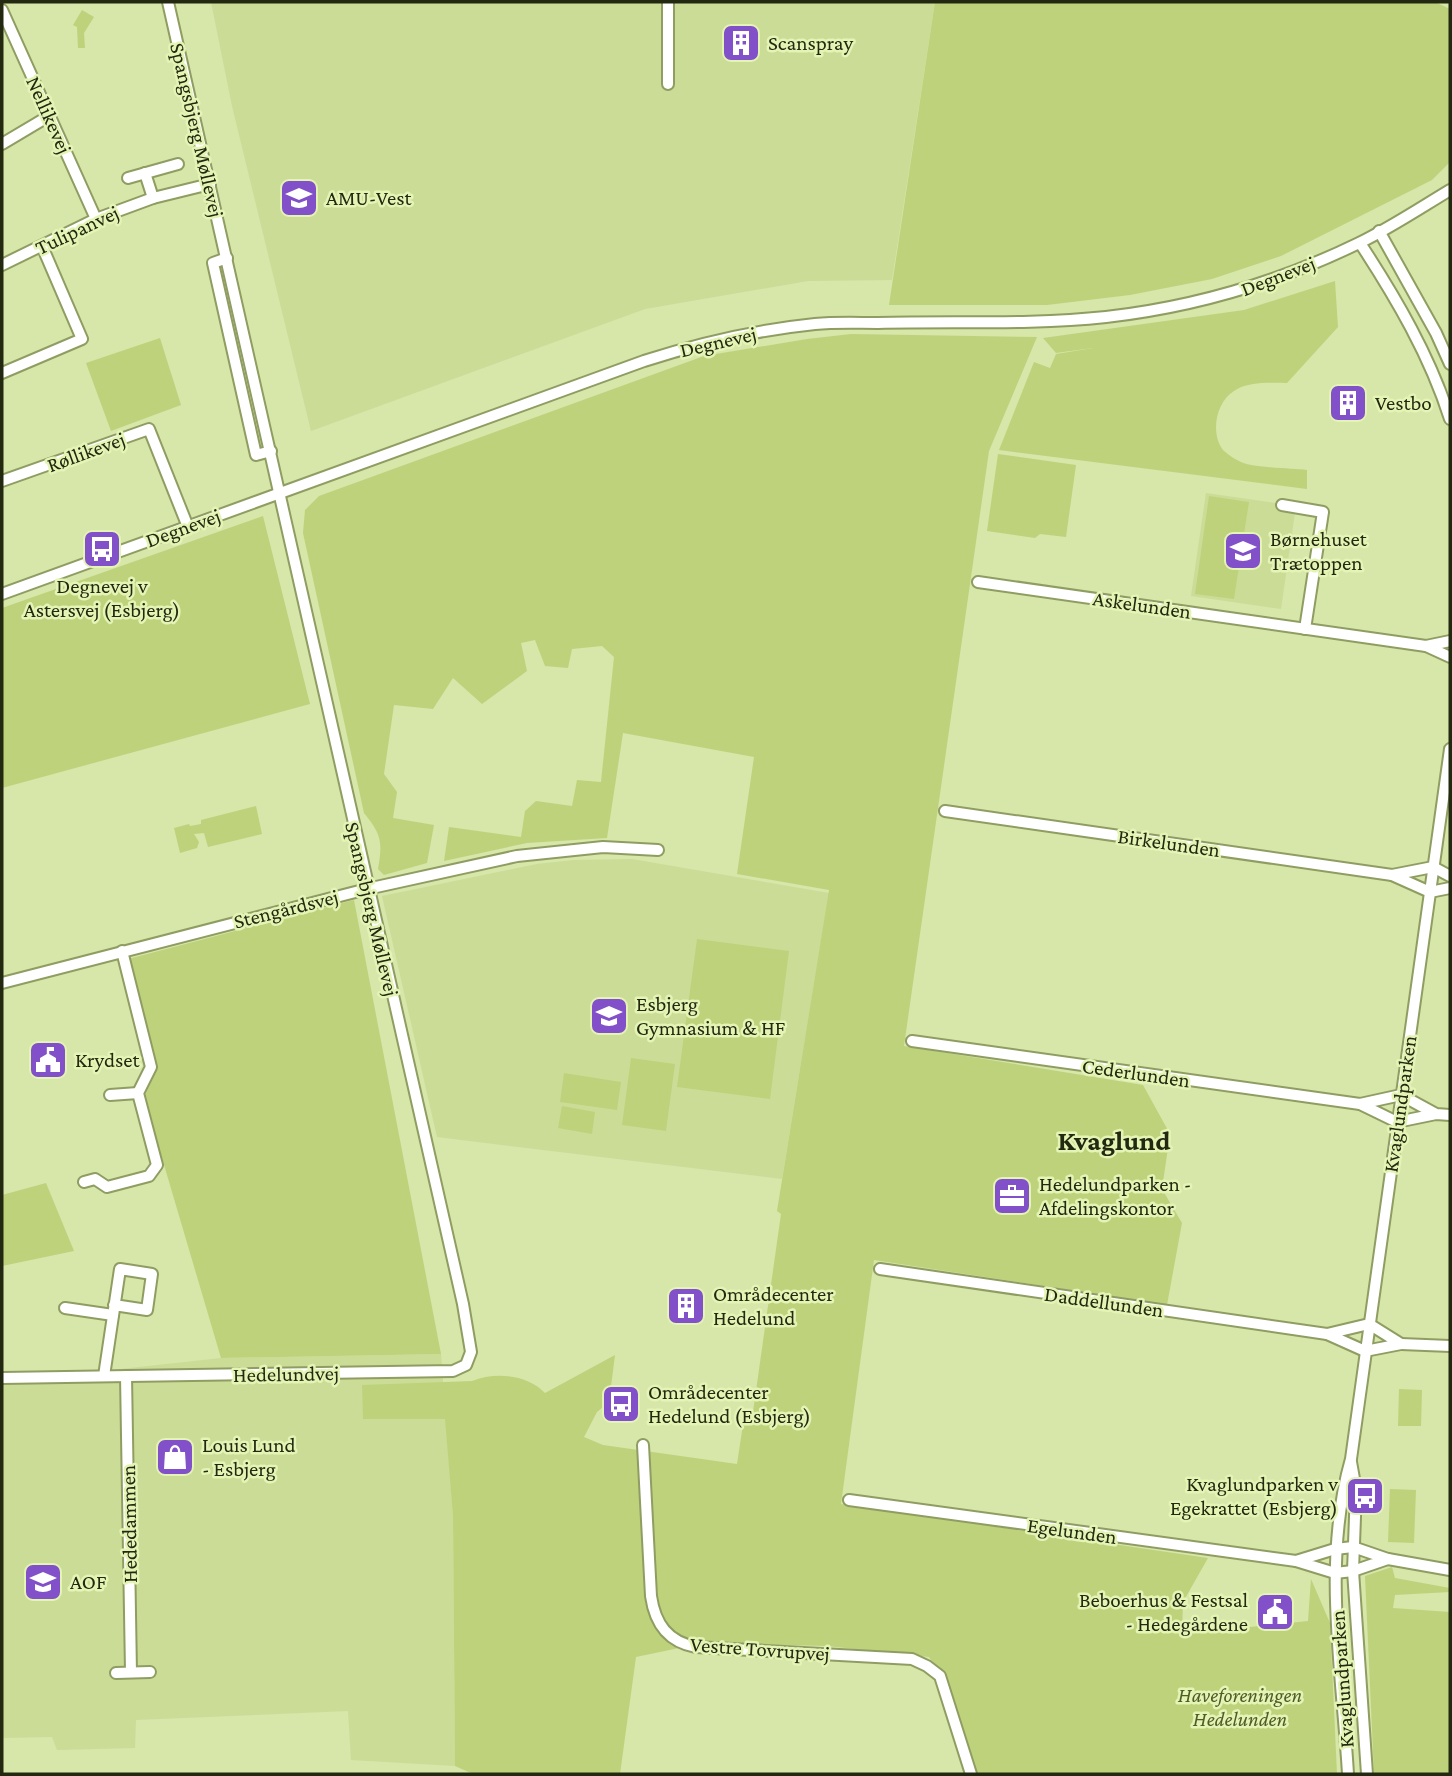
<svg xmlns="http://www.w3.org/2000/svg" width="1452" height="1776" font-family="'Crimson Pro',serif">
  <rect width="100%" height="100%" fill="#d7e6a9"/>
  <g fill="#cbdc97">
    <path d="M211 2H935L892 280 808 281 645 309 311 431 232 106Z"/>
    <path d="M1206 493 1296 506 1281 609 1191 596Z"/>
    <path d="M632 859 829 893 782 1179 437 1137 382 896 537 864 573 860Z"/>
    <path d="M441 1354 453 1517 455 1766 351 1760 348 1711 136 1720 135 1748 57 1750 52 1737 2 1738V1382L221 1358Z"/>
  </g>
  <g fill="#bed27c">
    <path d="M935 2H1435L1450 9V162L1432 180 1281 256 1212 279 1130 295 1047 305H889Z"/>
    <path d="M82 10 94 17 84 33 85 48H78L77 27 73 25Z"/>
    <path d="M1335 281 1338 327 1287 383C1270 383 1249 381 1234 391 1216 402 1210 433 1223 450 1227 454 1236 460 1241 462 1253 468 1291 468 1307 470V489L999 450 1034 362 1050 368 1056 354 1093 348 1056 353 1043 338 1244 310Z"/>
    <path d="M851 334 1037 337 989 451 904 1046 1143 1085 1170 1134 1162 1189 1182 1223 1167 1305 874 1260 841 1504 1208 1558 1183 1602 1182 1634 1308 1621 1311 1579 1330 1623 1337 1774H974L943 1677 929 1657 827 1646 703 1643 636 1657 620 1774H473L455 1766 453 1517 445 1419H363L362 1385 472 1381C495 1372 527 1374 545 1393L615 1355 609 1402 597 1412 584 1437 603 1445 737 1464 744 1418 752 1419 781 1214 777 1211 829 890 737 874 754 757 623 733 607 838 527 843 444 861 449 827 521 837 525 811 536 801 572 806 577 780 601 782 614 657 602 646 572 649 568 668 545 666 535 640 521 643 527 671 482 704 453 678 433 709 394 705 384 774 397 792 393 818 434 825 427 863 384 875 378 869C383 841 381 834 364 813L303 533 305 510 319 496 715 352 716 354 807 339Z"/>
    <path d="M160 338 181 405 111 431 86 363Z"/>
    <path d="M998 454 1076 465 1066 537 1040 534 1035 538 987 531Z"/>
    <path d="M1209 496 1249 502 1234 599 1195 594Z"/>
    <path d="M263 516 310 704 2 788V608Z"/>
    <path d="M256 806 262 834 208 847 204 833 194 834 199 842 197 848 180 853 174 828 189 824 190 826 201 824V820Z"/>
    <path d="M354 900 441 1354 221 1358 144 1097 157 1070 128 959Z"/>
    <path d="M697 939 789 951 770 1099 677 1087Z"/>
    <path d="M631 1058 675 1064 666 1131 622 1125Z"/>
    <path d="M564 1073 621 1082 617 1110 560 1102Z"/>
    <path d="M562 1106 595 1112 592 1134 558 1128Z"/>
    <path d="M46 1183 74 1251 2 1266V1195Z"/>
    <path d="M1399 1389 1422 1390 1421 1426H1398Z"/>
    <path d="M1390 1489 1416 1490 1414 1543 1388 1542Z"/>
    <path d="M1392 1567 1395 1578 1450 1588V1592L1395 1595 1393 1608 1450 1612V1774H1374L1365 1576Z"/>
  </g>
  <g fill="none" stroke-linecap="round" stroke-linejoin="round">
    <defs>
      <g id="minor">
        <path d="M668 2V84"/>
        <path d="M2 10 96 219"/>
        <path d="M2 144 49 116"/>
        <path d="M145 173 153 198"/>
        <path d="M128 178 178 164"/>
        <path d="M1379 231 1436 333 1450 364"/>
        <path d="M1360 243C1396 298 1430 356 1450 419"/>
        <path d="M227 258 213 263 256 455 271 451"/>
        <path d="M2 265 96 219 153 198 210 184"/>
        <path d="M2 373 82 339 42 246"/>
        <path d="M2 481 149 429 188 527"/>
        <path d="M1282 505 1323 512 1305 629"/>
        <path d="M978 582 1426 646 1450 657"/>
        <path d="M2 594 644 361C700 343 756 330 815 324 836 322 857 323 878 323 954 321 1030 325 1106 317 1194 307 1279 282 1359 243 1390 228 1420 208 1450 190"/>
        <path d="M1426 646 1450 641"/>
        <path d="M945 811 1392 875"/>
        <path d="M1450 876 1433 867 1392 875 1430 892 1450 888"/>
        <path d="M2 983 367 889 517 856 603 847 658 850"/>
        <path d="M912 1041 1360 1104"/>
        <path d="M110 1095 138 1093"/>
        <path d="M1436 1114 1401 1095 1360 1104 1397 1122 1436 1114 1450 1115"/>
        <path d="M84 1182 95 1179 107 1187 149 1176 157 1165 138 1093 151 1067 122 951"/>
        <path d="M880 1269 1327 1334"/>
        <path d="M65 1308 113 1315"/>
        <path d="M1369 1324 1401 1344 1365 1351 1327 1334Z"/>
        <path d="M1401 1344 1450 1346"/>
        <path d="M104 1376 120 1269 152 1274 147 1310 114 1305"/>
        <path d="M126 1376 131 1672"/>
        <path d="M2 1378 453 1371 466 1365 471 1352 463 1304 168 2"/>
        <path d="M643 1445 651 1596C655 1624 668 1642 696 1647L912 1659 927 1666 940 1676 971 1774"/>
        <path d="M1351 1462 1356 1490 1353 1571 1367 1774"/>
        <path d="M849 1500 1296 1561"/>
        <path d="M1353 1547 1388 1559 1353 1571 1335 1573 1296 1561 1335 1549Z"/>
        <path d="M1388 1559 1450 1570"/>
        <path d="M116 1673 150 1672"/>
        <path d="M1348 1774C1342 1671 1322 1560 1351 1459L1450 749"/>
      </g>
    </defs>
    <use href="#minor" stroke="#8f9d62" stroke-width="14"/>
    <use href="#minor" stroke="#fff" stroke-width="10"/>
  </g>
  <defs>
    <symbol id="building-square" viewBox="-11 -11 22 22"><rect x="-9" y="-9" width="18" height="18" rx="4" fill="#8250c8" stroke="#e4f4b5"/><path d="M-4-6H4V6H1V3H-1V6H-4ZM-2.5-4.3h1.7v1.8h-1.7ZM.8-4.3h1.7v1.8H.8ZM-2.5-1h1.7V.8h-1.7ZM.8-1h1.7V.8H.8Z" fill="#fff"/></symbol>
    <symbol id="school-square" viewBox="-11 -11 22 22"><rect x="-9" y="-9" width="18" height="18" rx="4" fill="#8250c8" stroke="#e4f4b5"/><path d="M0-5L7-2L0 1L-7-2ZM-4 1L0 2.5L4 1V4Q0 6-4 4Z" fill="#fff"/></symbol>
    <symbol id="bus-square" viewBox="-11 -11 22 22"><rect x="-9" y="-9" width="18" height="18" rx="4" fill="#8250c8" stroke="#e4f4b5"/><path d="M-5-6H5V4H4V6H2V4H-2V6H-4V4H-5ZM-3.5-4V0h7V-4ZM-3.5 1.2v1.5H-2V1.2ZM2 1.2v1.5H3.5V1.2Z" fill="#fff"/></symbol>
    <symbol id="civic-square" viewBox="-11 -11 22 22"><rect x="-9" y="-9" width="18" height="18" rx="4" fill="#8250c8" stroke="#e4f4b5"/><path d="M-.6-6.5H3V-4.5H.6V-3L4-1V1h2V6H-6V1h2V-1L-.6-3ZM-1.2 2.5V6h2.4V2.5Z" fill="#fff"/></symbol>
    <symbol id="office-square" viewBox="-11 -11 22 22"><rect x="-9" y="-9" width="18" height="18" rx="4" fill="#8250c8" stroke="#e4f4b5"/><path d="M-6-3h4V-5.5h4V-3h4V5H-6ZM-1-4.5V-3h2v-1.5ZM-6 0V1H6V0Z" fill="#fff"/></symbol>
    <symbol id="shop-square" viewBox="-11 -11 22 22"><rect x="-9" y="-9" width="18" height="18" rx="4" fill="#8250c8" stroke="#e4f4b5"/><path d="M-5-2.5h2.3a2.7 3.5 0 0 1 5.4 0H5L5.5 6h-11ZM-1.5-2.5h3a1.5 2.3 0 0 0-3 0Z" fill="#fff"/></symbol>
    <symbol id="university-square" viewBox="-11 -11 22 22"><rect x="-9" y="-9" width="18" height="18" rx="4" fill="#8250c8" stroke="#e4f4b5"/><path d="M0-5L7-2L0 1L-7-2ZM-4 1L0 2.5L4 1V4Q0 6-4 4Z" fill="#fff"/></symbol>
  </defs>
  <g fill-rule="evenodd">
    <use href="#building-square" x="719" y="21" width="44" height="44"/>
    <use href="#school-square" x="277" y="176" width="44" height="44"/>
    <use href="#building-square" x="1326" y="381" width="44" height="44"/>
    <use href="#bus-square" x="80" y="527" width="44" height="44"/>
    <use href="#school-square" x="1221" y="529" width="44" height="44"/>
    <use href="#school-square" x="587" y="994" width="44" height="44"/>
    <use href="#civic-square" x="26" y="1038" width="44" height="44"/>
    <use href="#office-square" x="990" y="1174" width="44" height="44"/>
    <use href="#building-square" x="664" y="1284" width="44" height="44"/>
    <use href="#bus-square" x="599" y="1382" width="44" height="44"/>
    <use href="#shop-square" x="153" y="1435" width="44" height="44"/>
    <use href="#bus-square" x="1343" y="1474" width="44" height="44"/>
    <use href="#university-square" x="21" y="1560" width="44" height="44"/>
    <use href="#civic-square" x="1253" y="1590" width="44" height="44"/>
  </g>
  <g text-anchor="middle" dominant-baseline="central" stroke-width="5" stroke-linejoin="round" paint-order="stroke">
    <g font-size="21" fill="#232910" stroke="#e4f4b5" text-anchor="start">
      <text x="768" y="43">Scanspray</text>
      <text x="326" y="198">AMU-Vest</text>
      <text x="1375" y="403">Vestbo</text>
      <text x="1270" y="539">Børnehuset<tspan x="1270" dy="24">Trætoppen</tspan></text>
      <text x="102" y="586" text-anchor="middle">Degnevej v<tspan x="102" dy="24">Astersvej (Esbjerg)</tspan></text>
      <text x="636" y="1004">Esbjerg<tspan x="636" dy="24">Gymnasium &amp; HF</tspan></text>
      <text x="75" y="1060">Krydset</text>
      <text x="1039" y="1184">Hedelundparken -<tspan x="1039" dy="24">Afdelingskontor</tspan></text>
      <text x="713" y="1294">Områdecenter<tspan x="713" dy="24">Hedelund</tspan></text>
      <text x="648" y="1392">Områdecenter<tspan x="648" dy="24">Hedelund (Esbjerg)</tspan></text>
      <text x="202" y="1445">Louis Lund<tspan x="202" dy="24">- Esbjerg</tspan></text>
      <text x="1338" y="1484" text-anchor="end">Kvaglundparken v<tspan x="1338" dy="24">Egekrattet (Esbjerg)</tspan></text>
      <text x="70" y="1582">AOF</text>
      <text x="1248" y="1600" text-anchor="end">Beboerhus &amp; Festsal<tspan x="1248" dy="24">- Hedegårdene</tspan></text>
    </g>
    <g font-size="21" fill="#232910" stroke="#e4f4b5">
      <text transform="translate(49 115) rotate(66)">Nellikevej</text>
      <text transform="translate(197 130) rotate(77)">Spangsbjerg Møllevej</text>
      <text transform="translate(77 230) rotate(-25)">Tulipanvej</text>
      <text transform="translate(1278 276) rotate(-21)">Degnevej</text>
      <text transform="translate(718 342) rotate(-13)">Degnevej</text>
      <text transform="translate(86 452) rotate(-20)">Røllikevej</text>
      <text transform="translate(183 528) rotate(-20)">Degnevej</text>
      <text transform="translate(1142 605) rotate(8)">Askelunden</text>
      <text transform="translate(1169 843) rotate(8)">Birkelunden</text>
      <text transform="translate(286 909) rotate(-14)">Stengårdsvej</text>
      <text transform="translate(372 909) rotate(77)">Spangsbjerg Møllevej</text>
      <text transform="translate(1136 1073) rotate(8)">Cederlunden</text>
      <text transform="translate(1400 1104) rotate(-82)">Kvaglundparken</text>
      <text transform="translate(1104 1302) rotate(8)">Daddellunden</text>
      <text transform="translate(286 1374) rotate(-1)">Hedelundvej</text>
      <text transform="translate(129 1524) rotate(-91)">Hededammen</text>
      <text transform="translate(1072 1531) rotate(8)">Egelunden</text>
      <text transform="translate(760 1649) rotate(4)">Vestre Tovrupvej</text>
      <text transform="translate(1342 1679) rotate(-94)">Kvaglundparken</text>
    </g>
    <g font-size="21" font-style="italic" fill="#505b28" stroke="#e4f4b5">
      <text x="1240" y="1695">Haveforeningen<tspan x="1240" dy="24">Hedelunden</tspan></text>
    </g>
    <g font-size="28" font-weight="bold" fill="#232910" stroke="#e4f4b5">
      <text x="1114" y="1140">Kvaglund</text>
    </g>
  </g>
  <rect width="1452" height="1776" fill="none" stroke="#232910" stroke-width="7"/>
</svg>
